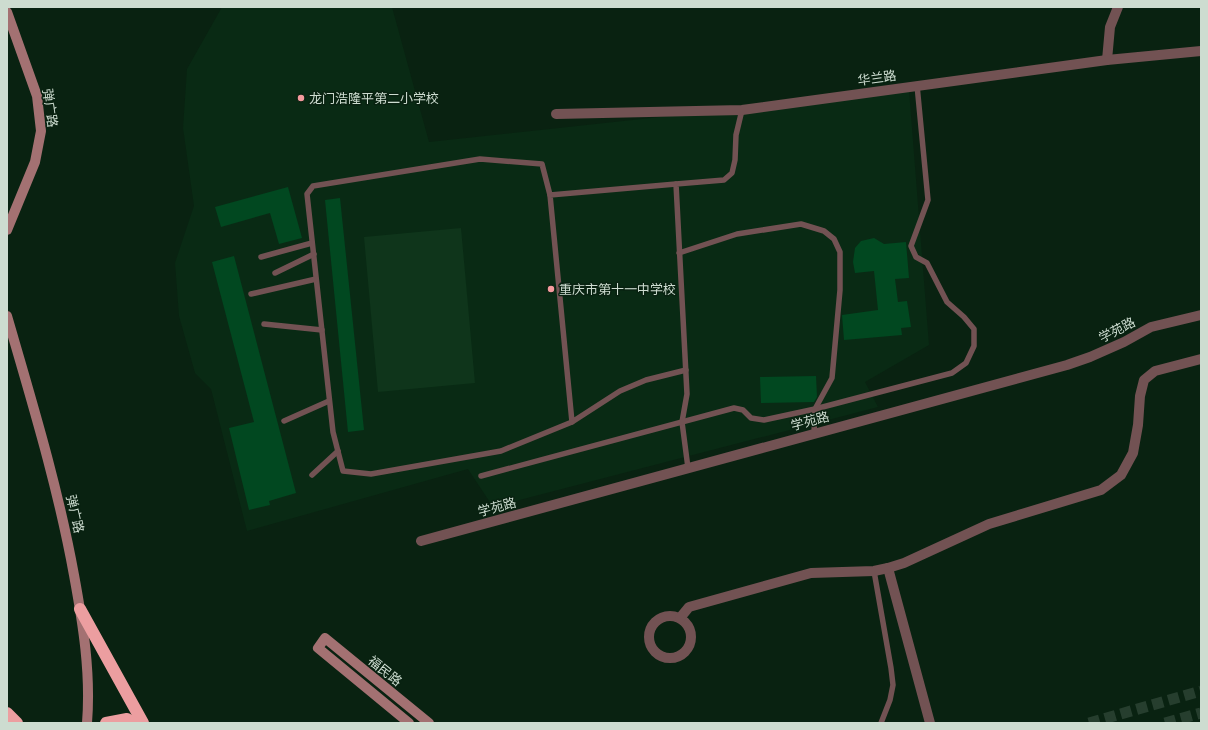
<svg xmlns="http://www.w3.org/2000/svg" width="1208" height="730" font-family="Arial,'Noto Sans SC',sans-serif">
  <rect width="100%" height="100%" fill="#092211"/>
  <path fill="#092a14" d="M222 7H392L429 142 909 90 929 345 865 382 878 407 493 507 468 469 247 531 211 389 195 373 179 316 175 263 194 206 183 128 187 69Z"/>
  <path fill="#0f351b" d="M461 228 475 383 378 392 364 237Z"/>
  <g fill="#014820">
    <path d="M288 187 302 238 279 244 270 213 221 227 215 207Z"/>
    <path d="M340 198 364 430 348 432 325 200Z"/>
    <path d="M874 238 884 244 906 242 909 278 895 279 898 302 907 301 911 327 901 328 902 335 844 340 842 315 878 310 874 271 855 273 853 262 855 248 861 241Z"/>
    <path d="M234 256 296 493 269 501 270 505 249 510 229 428 254 422 212 262Z"/>
    <path d="M816 376 817 397 814 402 761 403 760 377Z"/>
  </g>
  <g fill="none" stroke-linecap="round" stroke-linejoin="round">
    <g stroke="#263e2e" stroke-width="11" stroke-dasharray="11 5.5" stroke-linecap="butt">
      <path d="M1089 723 1201 691"/>
      <path d="M1165 723 1201 713"/>
    </g>
    <g stroke="#725253" stroke-width="5.5">
      <path d="M676 184 550 195 572 422 620 391 646 380 686 370"/>
      <path d="M550 195 542 164 480 159 313 186 307 194 333 432 343 471 371 474 501 451 572 422"/>
      <path d="M261 257 312 243"/>
      <path d="M275 273 314 254"/>
      <path d="M251 294 316 279"/>
      <path d="M264 324 322 330"/>
      <path d="M284 421 329 401"/>
      <path d="M814 434 815 409 952 373 966 363 974 346V329L964 317 947 302 927 263 916 257 911 246 928 200 917 85"/>
      <path d="M688 468 682 422 687 394 676 184 724 180 732 173 735 160 736 135 742 110"/>
      <path d="M312 475 338 451"/>
      <path d="M481 476 734 408 743 410 751 418 764 420 815 409 832 378 840 290V252L834 239 824 231 801 224 737 234 679 253"/>
      <path d="M874 571 891 668 893 685 890 700 881 723"/>
    </g>
    <g stroke="#725253" stroke-width="10">
      <path d="M1107 60 1110 27 1118 7"/>
      <path d="M556 114 742 110 1107 60 1201 51"/>
      <path d="M888 568 930 723"/>
      <circle cx="670" cy="637" r="21"/>
      <path d="M680 618 689 607 811 573 874 571 888 568 904 563 989 524 1101 490 1121 475 1133 453 1138 425 1140 396 1144 380 1155 371 1201 359"/>
    </g>
    <path stroke="#725253" stroke-width="10" d="M421 541 1067 365 1090 357 1124 342 1151 327 1201 315"/>
    <g stroke="#a37172" stroke-width="10">
      <path d="M7 12 37 96 41 131 35 162 7 230"/>
      <path d="M7 316C32 402 58 487 74 575 83 624 91 673 87 723"/>
      <path d="M409 723 318 648 325 638 429 723"/>
    </g>
    <g stroke="#ec9ea0" stroke-width="12">
      <path d="M80 609 143 723"/>
      <path d="M7 713 17 723"/>
      <path d="M106 723 127 719 134 723"/>
    </g>
  </g>
  <g fill="#f59b9e" stroke="#092211" stroke-width="1.5">
    <circle cx="301" cy="98" r="4"/>
    <circle cx="551" cy="289" r="4"/>
  </g>
  <g text-anchor="middle" dominant-baseline="central" stroke-width="3" stroke-linejoin="round" paint-order="stroke">
    <g font-size="13" fill="#cddcd0" stroke="#092211">
      <text transform="translate(877 78) rotate(-8)">华兰路</text>
      <text transform="translate(50 108) rotate(82)">弹广路</text>
      <text transform="translate(1117 330) rotate(-27)">学苑路</text>
      <text transform="translate(810 421) rotate(-15)">学苑路</text>
      <text transform="translate(497 507) rotate(-15)">学苑路</text>
      <text transform="translate(75 514) rotate(77)">弹广路</text>
      <text transform="translate(385 671) rotate(39)">福民路</text>
    </g>
    <g font-size="13" fill="#cddcd0" stroke="#092211" text-anchor="start">
      <text x="309" y="98">龙门浩隆平第二小学校</text>
      <text x="559" y="289">重庆市第十一中学校</text>
    </g>
  </g>
  <rect width="1208" height="730" fill="none" stroke="#cddcd0" stroke-width="16"/>
</svg>
